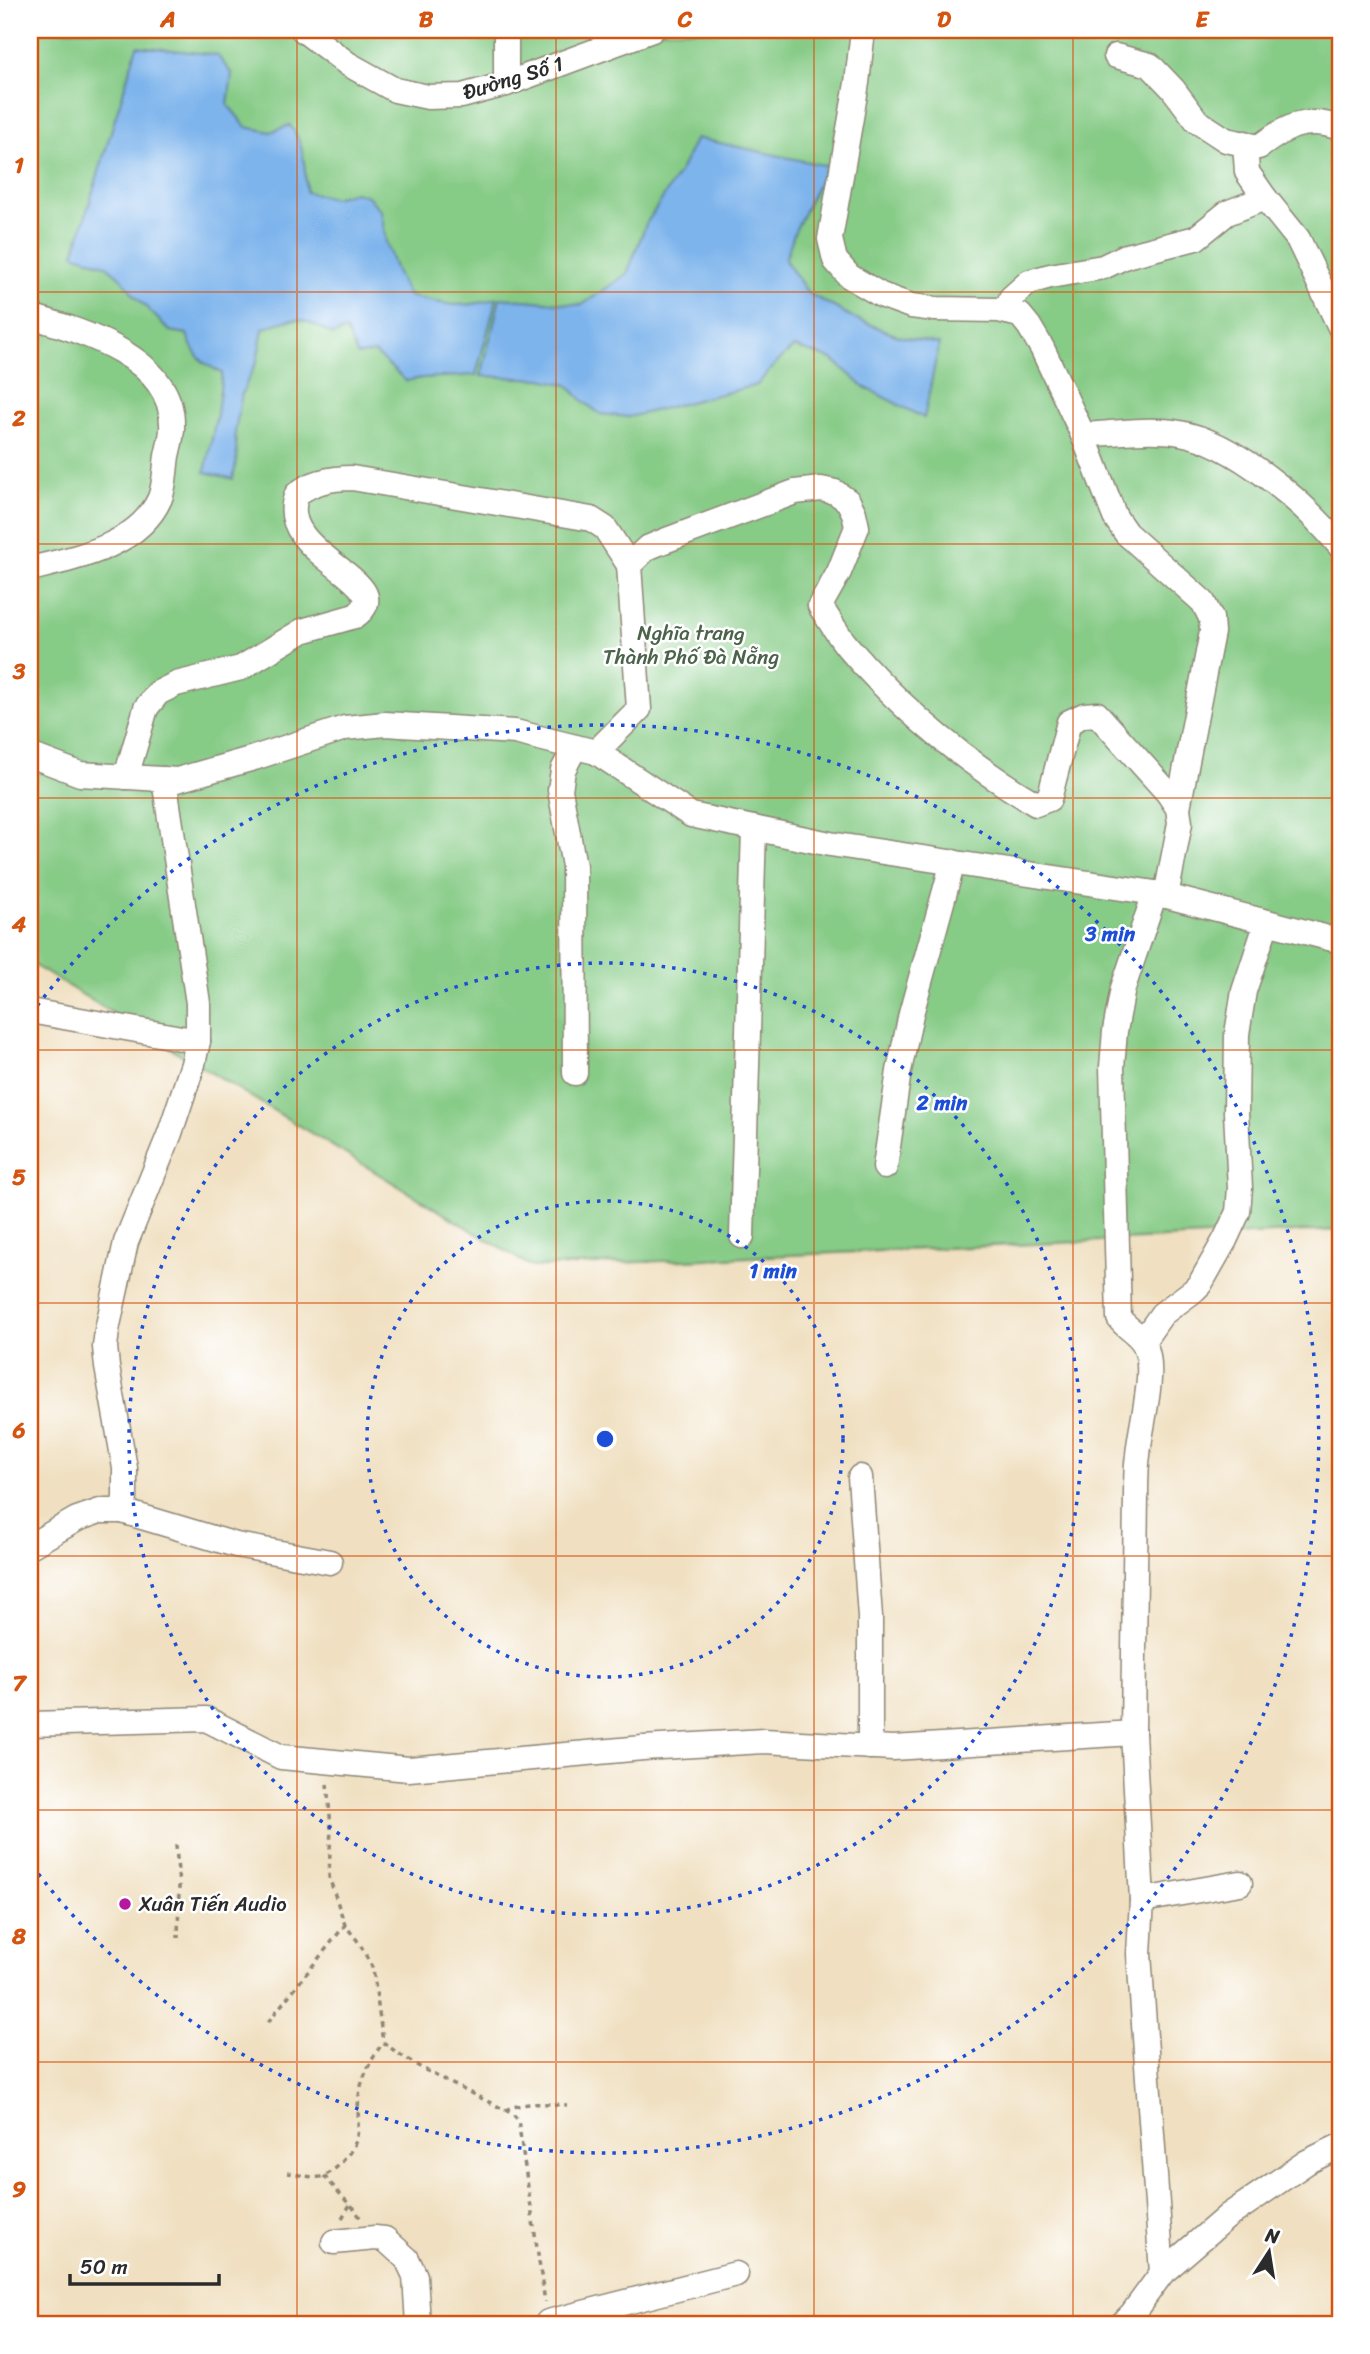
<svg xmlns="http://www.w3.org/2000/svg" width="1370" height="2354" font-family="Sriracha,sans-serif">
  <rect width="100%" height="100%" fill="#fff"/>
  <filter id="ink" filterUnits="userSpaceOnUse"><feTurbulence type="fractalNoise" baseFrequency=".0143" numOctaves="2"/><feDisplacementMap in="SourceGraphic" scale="14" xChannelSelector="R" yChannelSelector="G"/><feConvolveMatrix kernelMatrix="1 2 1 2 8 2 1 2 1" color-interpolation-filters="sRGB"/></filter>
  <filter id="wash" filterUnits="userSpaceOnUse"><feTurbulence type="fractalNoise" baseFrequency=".00686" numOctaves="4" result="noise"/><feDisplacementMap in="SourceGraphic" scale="28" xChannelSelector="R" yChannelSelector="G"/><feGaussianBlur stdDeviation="1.57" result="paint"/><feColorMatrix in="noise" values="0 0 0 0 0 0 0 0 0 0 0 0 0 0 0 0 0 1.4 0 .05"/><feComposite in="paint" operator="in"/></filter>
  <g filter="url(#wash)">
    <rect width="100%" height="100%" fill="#f0e0c1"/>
    <path fill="#86cb86" stroke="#587b58" stroke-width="2" d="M30 30H1340V1230L532 1267 30 963Z"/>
    <g fill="#7db4ec" stroke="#54708c" stroke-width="2">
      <path d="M137 46 217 55 232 74 228 105 246 127 271 132 290 125C305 145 305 167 306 192L333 198 355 192 368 196 381 211 386 242 396 271 409 296C443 304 464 310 497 298L476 375 422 378 406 381 375 353 357 355 346 330 333 335C304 318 296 314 263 329L257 361 242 393 235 432 237 457 233 479 205 472 217 414 222 373C202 363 194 357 187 334L170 331 134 295 121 278 105 265 74 254Z"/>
      <path d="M696 138 827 166 795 231 785 260 808 293 854 318 898 336 939 344 924 418 864 387 832 359 794 347 775 364 757 385 629 417 600 414 582 400 568 385 542 379 481 376 500 298 582 305 627 274 646 224 680 171Z"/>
    </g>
  </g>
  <g filter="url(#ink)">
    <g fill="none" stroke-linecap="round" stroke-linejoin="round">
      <defs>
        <g id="minor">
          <path d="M303 30 348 64 395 90 428 97 462 96 506 84 652 30"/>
          <path d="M506 30V84"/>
          <path d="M863 30 857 83 830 239 835 260 849 276 881 295 911 306 935 309 999 310 1020 315 1029 326 1042 348 1083 435 1115 517 1126 533 1203 602 1211 618 1212 632 1178 808 1180 823 1166 896"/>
          <path d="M1116 56 1150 65 1173 89 1197 121 1226 140 1259 147C1287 126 1306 116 1340 128"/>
          <path d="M1245 143 1247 172 1265 198 1298 239 1340 327"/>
          <path d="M1008 312 1011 298 1029 282 1050 276 1103 267 1126 256 1196 238 1227 213 1265 198"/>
          <path d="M30 316C81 331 172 357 172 424 173 434 169 446 167 456 165 469 165 485 160 498 139 546 76 558 30 569"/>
          <path d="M1083 435C1115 433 1149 428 1180 433 1234 442 1306 504 1340 546"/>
          <path d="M596 752 639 709 629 565 647 548 664 541 795 492 821 489 835 492 848 501 854 513 857 527 839 572 820 606C829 619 837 634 847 646 900 708 966 763 1036 804L1049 799 1069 722 1084 715 1097 714 1168 793 1178 808"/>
          <path d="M30 755 80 774 177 780 254 758 345 728 385 724 515 732 596 752 691 815 830 844 1155 893 1340 941"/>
          <path d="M126 777 146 708 158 693 176 684 241 668 302 631 355 616C405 582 271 555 297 494 313 481 332 478 352 478L591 519 605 528 629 565"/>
          <path d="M1155 893 1123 988 1115 1031 1112 1067 1119 1318C1126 1329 1140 1333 1145 1346 1157 1372 1140 1426 1138 1455 1136 1468 1136 1481 1136 1494L1133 1733 1142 1900 1139 1954 1162 2273"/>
          <path d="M30 1011 198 1041"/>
          <path d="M575 1073 574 866 560 790 563 770 575 747"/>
          <path d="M885 1167 899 1071 911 1014 953 862"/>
          <path d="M742 1236 754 828"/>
          <path d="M1143 1341 1162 1314 1193 1291 1200 1284 1225 1240 1238 1212 1240 1188 1236 1112 1237 1034 1244 991 1267 922"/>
          <path d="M860 1477 870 1617V1747"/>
          <path d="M122 1511 125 1498V1468L107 1367 105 1347 107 1330 126 1242 170 1133 193 1064 198 1041V1003L164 779"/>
          <path d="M30 1546 77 1519 100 1511H122L236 1545 330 1562"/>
          <path d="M30 1724 206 1719 281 1757 409 1769 643 1748 764 1741 893 1748 1133 1733"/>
          <path d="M1142 1900 1240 1883"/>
          <path d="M334 2242 375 2238 385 2239 407 2259 415 2276 418 2324"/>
          <path d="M549 2324 548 2322 736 2274"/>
          <path d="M1122 2324 1132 2314 1162 2273 1228 2216 1307 2162 1340 2146"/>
        </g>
      </defs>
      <use href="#minor" stroke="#8e8676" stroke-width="27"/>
      <g stroke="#8e8676" stroke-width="3.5" stroke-dasharray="5 5" stroke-linecap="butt">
        <path d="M327 1784 331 1826 329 1877 345 1925 360 1944 373 1969 383 2042C419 2071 464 2089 505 2110 526 2101 545 2104 567 2105"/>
        <path d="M176 1845 179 1887 178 1938"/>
        <path d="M268 2022 345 1925"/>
        <path d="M505 2110 513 2114 518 2120 545 2302"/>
        <path d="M287 2173C297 2174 310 2178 320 2177 333 2175 353 2152 356 2140 360 2126 357 2110 359 2096 362 2075 372 2059 383 2042"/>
        <path d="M324 2176 350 2205 354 2208 361 2219"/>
        <path d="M342 2218 350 2205"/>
      </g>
      <use href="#minor" stroke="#fff" stroke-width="24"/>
    </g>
  </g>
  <path fill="none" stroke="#d5540f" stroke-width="2" stroke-opacity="0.55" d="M297 30V2324M556 30V2324M814 30V2324M1073 30V2324M30 292H1340M30 544H1340M30 798H1340M30 1050H1340M30 1303H1340M30 1556H1340M30 1810H1340M30 2062H1340"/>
  <g fill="none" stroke="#1d4ed8" stroke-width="3.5" stroke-dasharray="3.5 7">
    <circle cx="605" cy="1439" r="238"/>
    <circle cx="605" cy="1439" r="476"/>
    <path d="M31 1014A714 714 0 1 1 31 1864"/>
  </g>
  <circle fill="#b5179e" stroke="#fff" stroke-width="2.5" cx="125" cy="1904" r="7"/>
  <g text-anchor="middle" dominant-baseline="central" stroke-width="5" stroke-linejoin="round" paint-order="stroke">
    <g font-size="21" fill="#2b2b2b" stroke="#fff">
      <text transform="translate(513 78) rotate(-17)">Đường Số 1</text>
    </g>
    <g font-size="21" fill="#4b634b" stroke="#fff">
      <text x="691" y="633">Nghĩa trang<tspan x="691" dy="24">Thành Phố Đà Nẵng</tspan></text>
    </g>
    <g font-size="21" fill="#2b2b2b" stroke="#fff" text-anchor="start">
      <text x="139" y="1904">Xuân Tiến Audio</text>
    </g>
  </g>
  <circle cx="605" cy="1439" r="10" fill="#1d4ed8" stroke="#fff" stroke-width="3.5"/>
  <g font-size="21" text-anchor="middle" font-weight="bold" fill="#1d4ed8" stroke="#fff" stroke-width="5" stroke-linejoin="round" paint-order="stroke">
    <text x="1110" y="941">3 min</text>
    <text x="942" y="1110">2 min</text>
    <text x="773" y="1278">1 min</text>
  </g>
  <rect width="1370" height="2354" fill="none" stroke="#fff" stroke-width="77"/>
  <g transform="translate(1269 2252) rotate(12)" stroke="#ffffff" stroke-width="5" paint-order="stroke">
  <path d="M0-5L12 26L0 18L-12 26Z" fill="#2b2b2b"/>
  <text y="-10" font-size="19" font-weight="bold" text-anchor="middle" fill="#2b2b2b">N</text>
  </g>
  <path d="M70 2274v10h149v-10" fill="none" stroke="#2b2b2b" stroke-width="3.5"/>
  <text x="80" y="2274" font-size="21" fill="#2b2b2b" stroke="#ffffff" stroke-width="5" paint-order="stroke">50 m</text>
  <rect x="38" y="38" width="1294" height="2278" fill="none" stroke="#d5540f" stroke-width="2.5"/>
  <g font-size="23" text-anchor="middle" font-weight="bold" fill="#d5540f">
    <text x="168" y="27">A</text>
    <text x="426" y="27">B</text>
    <text x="685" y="27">C</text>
    <text x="944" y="27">D</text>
    <text x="1202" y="27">E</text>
    <text x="19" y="173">1</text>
    <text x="19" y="426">2</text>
    <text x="19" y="679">3</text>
    <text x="19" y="932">4</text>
    <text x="19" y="1185">5</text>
    <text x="19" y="1438">6</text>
    <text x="19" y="1691">7</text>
    <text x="19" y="1944">8</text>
    <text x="19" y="2197">9</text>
  </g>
</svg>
